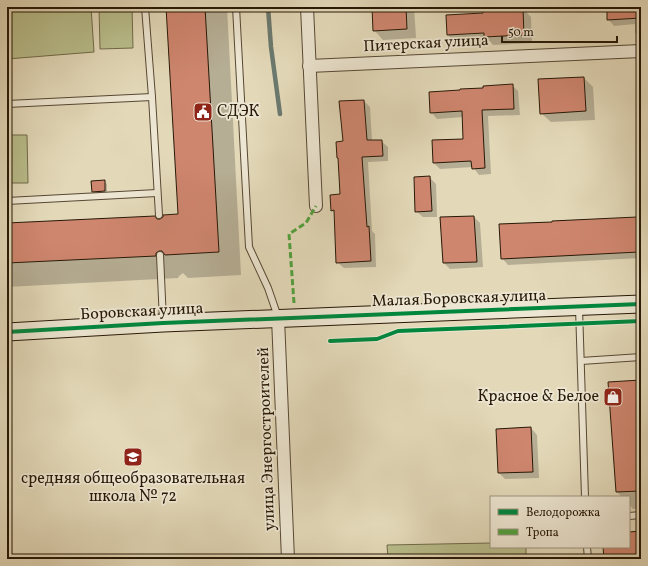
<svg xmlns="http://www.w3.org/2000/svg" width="648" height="566" font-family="Vollkorn,serif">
  <rect width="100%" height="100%" fill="#e3d9b9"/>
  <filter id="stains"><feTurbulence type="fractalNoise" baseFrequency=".005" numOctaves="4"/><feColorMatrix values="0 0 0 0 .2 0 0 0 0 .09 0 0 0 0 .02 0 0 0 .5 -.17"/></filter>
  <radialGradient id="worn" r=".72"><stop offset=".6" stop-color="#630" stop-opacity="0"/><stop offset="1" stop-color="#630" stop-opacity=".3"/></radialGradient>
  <g fill="#b9be8c" stroke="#706b4a">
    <path d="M7 7H91L94 52 7 59Z"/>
    <path d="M99 7H132L133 48 100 49Z"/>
    <path d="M7 135H27L28 183H7Z"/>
    <path d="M491 543V547H526V559H388L387 545Z"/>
  </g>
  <g fill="#0003">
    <path d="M167 7H227L241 275 188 278 183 273 179 276 178 278 7 287V224L158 220 179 215Z"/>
    <path d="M373 7H414L416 38 383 40 374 30Z"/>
    <path d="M608 7H641V38L635 33V24L614 26 608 19Z"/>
    <path d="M523 9 531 17 532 43 493 45 490 41 456 43 448 35Z"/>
    <path d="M584 78 593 87 595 120 551 122 541 113Z"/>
    <path d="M512 85 518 91 520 115 488 116 491 174 479 175 473 167 440 169 434 163 464 140 463 117 437 119 431 112 484 89Z"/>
    <path d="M364 101 370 107 372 141H381L388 147V161L368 162 372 231 375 234 376 267 344 268 337 262 335 213 332 210 342 195 344 142 340 102Z"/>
    <path d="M429 177 436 184 437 217H423L416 211Z"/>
    <path d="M104 181 107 184V194H96L93 192Z"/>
    <path d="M474 217 480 223 483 267 450 269 444 263 441 218Z"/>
    <path d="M636 218 641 223V258L508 265 502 258Z"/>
    <path d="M641 381V508L633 509 629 504V497H622L617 492Z"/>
    <path d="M531 428 537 435 539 478 505 479 499 473Z"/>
  </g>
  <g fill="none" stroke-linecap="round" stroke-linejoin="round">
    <path stroke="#6a796f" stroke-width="4.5" d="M268 7 271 47 280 114"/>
  </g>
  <g fill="#cf866f" stroke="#271807">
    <path d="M166 7H205L219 252 165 255 162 251H159L156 253V256L7 263V223L155 216 157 219H160L163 217V215L178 214Z"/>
    <path d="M372 7H406L407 29 373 31Z"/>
    <path d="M607 7H641V18L607 20Z"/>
    <path d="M523 8 524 35 484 37V33L447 35 446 15 483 13V10Z"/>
    <path d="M584 77 586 111 540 114 538 79Z"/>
    <path d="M513 84 514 109 482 110 485 168 472 169 471 161 433 163 432 140 463 139 462 111 430 113 429 92 460 90V89L483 88V86Z"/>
    <path d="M364 100 367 140H382L383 156 362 157 367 227 369 226 371 261 336 263 334 210 331 211 330 195 340 194 338 158H337L336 142 343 141 339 101Z"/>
    <path d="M430 176 432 211 415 212 414 177Z"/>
    <path d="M105 180V191L92 192 91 181Z"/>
    <path d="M474 216 477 262 443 263 440 217Z"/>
    <path d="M637 217 639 252 501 259 499 224 552 222V221Z"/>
    <path d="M641 380V410H638L641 450V491L616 492 608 382Z"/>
    <path d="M531 427 533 472 498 473 496 429Z"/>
    <path d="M641 531V559H604L603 547H629V532Z"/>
  </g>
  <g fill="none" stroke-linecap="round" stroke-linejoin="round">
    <defs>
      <g id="lane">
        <path d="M145 7 152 97 159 215"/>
        <path d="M236 7 249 247 268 288 278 317"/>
        <path d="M7 104 152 97"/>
        <path d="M7 201 157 193"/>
        <path d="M160 255 163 321"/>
        <path d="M579 308 585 497"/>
        <path d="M581 361 641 357"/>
        <path d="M629 516 641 515"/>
        <path d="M587 547 588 559"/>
      </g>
      <g id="street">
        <path d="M307 7 316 206"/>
        <path d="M309 66 641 51"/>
        <path d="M278 318 288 559"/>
      </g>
      <path id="secondary" d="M7 332 163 323 641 304"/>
    </defs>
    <use href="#lane" stroke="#564834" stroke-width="8"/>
    <use href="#street" stroke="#564834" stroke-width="14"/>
    <use href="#secondary" stroke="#271807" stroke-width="19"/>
    <use href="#lane" stroke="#ede6d2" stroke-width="6"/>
    <use href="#street" stroke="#ede6d2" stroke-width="12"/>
    <use href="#secondary" stroke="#ede6d2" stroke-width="17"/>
    <path stroke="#51a13d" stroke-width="3" stroke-dasharray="6 3" stroke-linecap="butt" d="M294 303 289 234 306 223 316 206"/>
    <defs>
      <g id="cycleway">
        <path d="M7 332 163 323 641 304"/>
        <path d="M330 341 377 339 398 331 641 321"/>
      </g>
    </defs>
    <use href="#cycleway" stroke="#ede6d2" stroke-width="6"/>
    <use href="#cycleway" stroke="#00873e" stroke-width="4"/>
  </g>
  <defs>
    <symbol id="civic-square" viewBox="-11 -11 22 22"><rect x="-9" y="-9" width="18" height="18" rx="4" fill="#8f2418" stroke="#ede6d2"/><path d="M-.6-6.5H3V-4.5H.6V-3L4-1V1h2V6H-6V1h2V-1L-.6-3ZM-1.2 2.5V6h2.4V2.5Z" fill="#fff"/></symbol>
    <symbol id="shop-square" viewBox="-11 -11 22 22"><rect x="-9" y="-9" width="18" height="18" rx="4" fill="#8f2418" stroke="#ede6d2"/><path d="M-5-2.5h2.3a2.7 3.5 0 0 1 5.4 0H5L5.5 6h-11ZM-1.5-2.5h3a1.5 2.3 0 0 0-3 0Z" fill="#fff"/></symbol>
    <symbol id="school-square" viewBox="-11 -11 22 22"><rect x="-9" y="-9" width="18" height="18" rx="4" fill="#8f2418" stroke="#ede6d2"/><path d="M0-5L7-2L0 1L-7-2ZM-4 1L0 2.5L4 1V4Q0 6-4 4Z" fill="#fff"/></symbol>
  </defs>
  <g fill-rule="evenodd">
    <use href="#civic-square" x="192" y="101" width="22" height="22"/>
    <use href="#shop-square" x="602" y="386" width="22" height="22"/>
    <use href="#school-square" x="122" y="446" width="22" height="22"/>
  </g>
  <g text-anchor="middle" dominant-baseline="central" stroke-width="3.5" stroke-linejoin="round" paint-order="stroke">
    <g font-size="16" fill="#271807" stroke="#ede6d2">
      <text transform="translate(426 44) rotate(-3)">Питерская улица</text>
      <text transform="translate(459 299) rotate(-2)">Малая Боровская улица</text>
      <text transform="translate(142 312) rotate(-3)">Боровская улица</text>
      <text transform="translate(267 439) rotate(-92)">улица Энергостроителей</text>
    </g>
    <g font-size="16" fill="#271807" stroke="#ede6d2" text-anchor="start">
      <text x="217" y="112">СДЭК</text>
      <text x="599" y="397" text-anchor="end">Красное &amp; Белое</text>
      <text x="133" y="479" text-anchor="middle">средняя общеобразовательная<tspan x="133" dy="18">школа № 72</tspan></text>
    </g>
  </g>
  <rect width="648" height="566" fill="none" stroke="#e3d9b9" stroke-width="24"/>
  <rect x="8" y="8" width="632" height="550" fill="none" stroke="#271807" stroke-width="2"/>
  <rect x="12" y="12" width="624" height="542" fill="none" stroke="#271807"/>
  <rect x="490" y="496" width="140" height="52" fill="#ede6d2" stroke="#9e9481"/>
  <rect x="498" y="509" width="20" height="6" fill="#00873e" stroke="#9e9481"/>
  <text x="526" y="516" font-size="12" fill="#271807">Велодорожка</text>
  <rect x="498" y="529" width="20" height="6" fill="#51a13d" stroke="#9e9481"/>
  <text x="526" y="536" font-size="12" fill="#271807">Тропа</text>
  <path d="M502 36v6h115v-6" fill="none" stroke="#271807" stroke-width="2"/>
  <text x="508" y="36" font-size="12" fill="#271807" stroke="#ede6d2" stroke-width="3" paint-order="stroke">50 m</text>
  <rect width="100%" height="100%" filter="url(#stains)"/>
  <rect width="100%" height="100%" fill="url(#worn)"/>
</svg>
